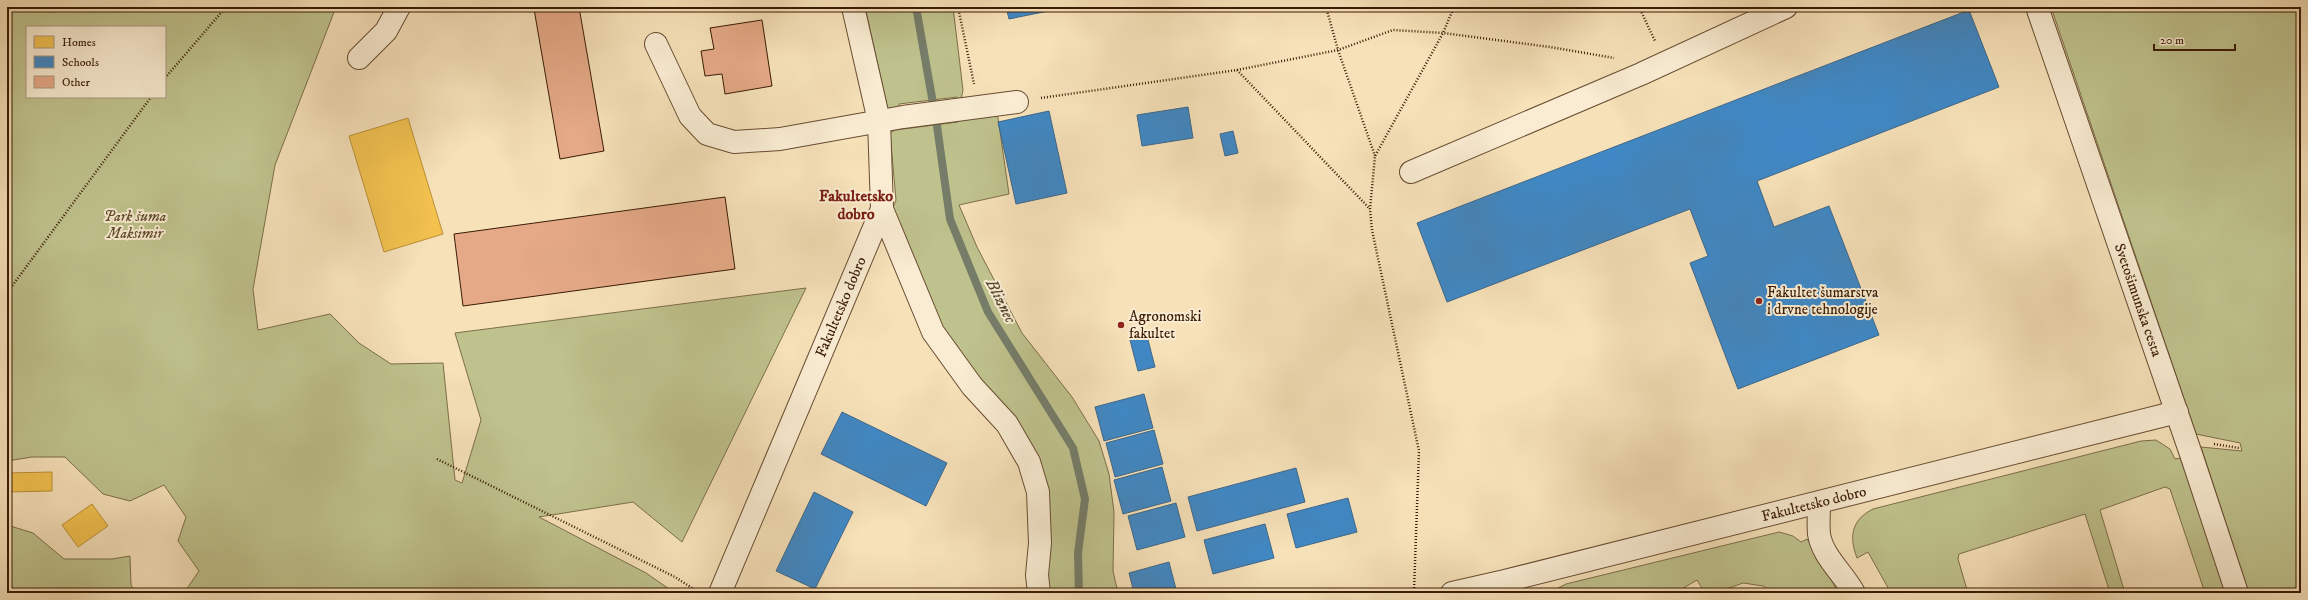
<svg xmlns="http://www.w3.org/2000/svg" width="2308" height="600" font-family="'IM FELL DW Pica',serif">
  <rect width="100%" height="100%" fill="#f6e1b9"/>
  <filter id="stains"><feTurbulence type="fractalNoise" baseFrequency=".005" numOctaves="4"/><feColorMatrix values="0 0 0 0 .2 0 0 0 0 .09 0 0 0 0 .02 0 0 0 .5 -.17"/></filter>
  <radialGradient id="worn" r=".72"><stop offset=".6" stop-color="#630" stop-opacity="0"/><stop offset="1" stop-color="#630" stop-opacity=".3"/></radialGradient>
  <g fill="#bfc28d" stroke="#7c6e48" fill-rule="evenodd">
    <path d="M7 7H336L275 165 253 289 258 330 330 314 359 343 391 364 443 363 455 480 462 483 481 420 455 333 806 288 682 542 633 502 539 517 646 573 675 593H184L199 571 178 541 186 517 164 485 130 501 103 494 65 457H32L7 461ZM27 27H165V97H27Z"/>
    <path d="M865 7H953L963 90 961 100 959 101 957 97 899 104 900 109 888 110Z"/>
    <path d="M2051 7H2301V593H2249L2201 447 2242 451 2240 443 2196 434Z"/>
    <path d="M997 111 1009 194 959 205 977 247 1022 333 1072 397 1099 441 1109 474 1114 512 1113 571 1118 593H1045L1044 491 948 348 892 210 896 200 890 133 895 130 958 122 957 116Z"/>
    <path d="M2156 440 2170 449 2175 459 2181 458 2225 593H2205L2170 489 2165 487 2100 510 2125 593H2110L2085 514 1959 554 1958 559 1968 593H1891L1868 552 1857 558C1849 537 1851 520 1873 509L2141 441Z"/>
    <path d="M7 525 33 533 64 559H112L130 556 131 585 136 593H7Z"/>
    <path d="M1779 532 1793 536 1801 542 1807 539 1839 593H1776L1763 586 1743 583 1715 593H1705L1697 580 1675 593H1548L1566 584Z"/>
  </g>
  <g fill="#f2c14e" stroke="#bb8f38">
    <path d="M408 118 443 234 384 252 349 136Z"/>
    <path d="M52 472V491L7 492V473Z"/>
    <path d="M92 504 108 526 78 547 62 525Z"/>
  </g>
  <g fill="#3f88c5" stroke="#3e678b">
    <path d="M1006 7H1063V8L1009 19Z"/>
    <path d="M1969 10 1999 87 1757 181 1774 227 1829 206 1879 335 1738 389 1690 263 1708 256 1690 209 1447 302 1417 223Z"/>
    <path d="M1188 107 1193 138 1142 146 1137 115Z"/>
    <path d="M1049 111 1067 193 1016 204 998 122Z"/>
    <path d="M1233 131 1238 153 1225 156 1220 134Z"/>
    <path d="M1146 332 1155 367 1138 371 1129 336Z"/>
    <path d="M1144 394 1153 428 1104 441 1095 407Z"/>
    <path d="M842 412 947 463 926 506 821 454Z"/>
    <path d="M1154 430 1163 464 1115 477 1106 443Z"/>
    <path d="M1162 467 1171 501 1123 514 1114 480Z"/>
    <path d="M1296 468 1305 502 1197 531 1188 497Z"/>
    <path d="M814 492 853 512 815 589 776 571Z"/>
    <path d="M1348 498 1357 532 1296 548 1287 514Z"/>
    <path d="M1176 503 1185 537 1137 550 1128 516Z"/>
    <path d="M1265 524 1274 558 1213 574 1204 540Z"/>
    <path d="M1169 562 1177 593H1134L1129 573Z"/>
  </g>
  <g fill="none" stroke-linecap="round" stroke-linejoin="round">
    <path stroke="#757d69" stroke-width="8" d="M916 7 937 126 950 219 988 312 1073 448 1085 499 1078 553 1079 593"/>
  </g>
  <g fill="#e5a987" stroke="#3a1b04">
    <path d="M548 7H579L604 151 560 159 534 9Z"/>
    <path d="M762 20 772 86 725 94 722 74 705 76 701 51 714 49 710 28Z"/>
    <path d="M725 197 735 269 463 306 454 234Z"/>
  </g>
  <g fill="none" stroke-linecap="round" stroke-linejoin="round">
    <defs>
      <g id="minor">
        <path d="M2037 7 2192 457 2237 593"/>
        <path d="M656 44 690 116 707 134 734 142 780 139 903 117 1017 102"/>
        <path d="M359 58 386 31 399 7"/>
        <path d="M1411 172 1641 74 1786 7"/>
        <path d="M882 209 933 332 972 386 1007 424 1029 462 1038 492 1040 543 1037 575 1039 593"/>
        <path d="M1819 503C1819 513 1818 524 1819 534 1822 556 1844 574 1854 593"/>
        <path d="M720 593 882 209 879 121 853 7"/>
        <path d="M1452 593 1505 581 2177 412"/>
      </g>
    </defs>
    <use href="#minor" stroke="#694c31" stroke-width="24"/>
    <g stroke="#3a1b04" stroke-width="2.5" stroke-dasharray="1 2" stroke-linecap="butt">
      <path d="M958 7 974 84"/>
      <path d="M1326 7 1338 50 1375 156"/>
      <path d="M1639 7 1655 41"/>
      <path d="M1237 70 1338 50 1393 30 1443 33 1550 47 1614 58"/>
      <path d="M165 78 226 7"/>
      <path d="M1041 98 1237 70 1370 209"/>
      <path d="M7 293 151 97"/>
      <path d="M2214 444 2239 448"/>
      <path d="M437 459 675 577 695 590"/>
      <path d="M1414 591 1419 451 1372 230 1370 209 1375 156 1443 33 1454 7"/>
    </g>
    <use href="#minor" stroke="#f9ecd2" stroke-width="22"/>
  </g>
  <g fill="#8f2418" stroke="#f9ecd2" stroke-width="1.5">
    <circle cx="1759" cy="301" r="4"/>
    <circle cx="1121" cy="325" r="4"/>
  </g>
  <g text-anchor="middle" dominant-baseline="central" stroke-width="4" stroke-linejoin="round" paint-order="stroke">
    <g font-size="15" font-style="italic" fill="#624d2d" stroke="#f9ecd2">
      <text x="135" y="216">Park šuma<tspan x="135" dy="17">Maksimir</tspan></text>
    </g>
    <g font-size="15" fill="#3a1b04" stroke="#f9ecd2" text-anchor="start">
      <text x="1767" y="292">Fakultet šumarstva<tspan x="1767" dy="17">i drvne tehnologije</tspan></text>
      <text x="1129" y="316">Agronomski<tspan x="1129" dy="17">fakultet</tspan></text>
    </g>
    <g font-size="15" fill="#3a1b04" stroke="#f9ecd2">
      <text transform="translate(2138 300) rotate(71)">Svetošimunska cesta</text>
      <text transform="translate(841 307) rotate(-67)">Fakultetsko dobro</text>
      <text transform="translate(1814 504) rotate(-14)">Fakultetsko dobro</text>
    </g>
    <g font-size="16" font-weight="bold" fill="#7a1f14" stroke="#f9ecd2">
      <text x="856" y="196">Fakultetsko<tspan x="856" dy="18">dobro</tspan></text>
    </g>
    <g font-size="16" font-style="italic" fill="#584c36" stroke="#f9ecd2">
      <text transform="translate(1001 301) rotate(63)">Bliznec</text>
    </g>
  </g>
  <rect width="2308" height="600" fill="none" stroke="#f6e1b9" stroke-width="24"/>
  <rect x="8" y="8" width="2292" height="584" fill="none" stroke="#3a1b04" stroke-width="2"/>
  <rect x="12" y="12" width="2284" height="576" fill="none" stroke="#3a1b04"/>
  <rect x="26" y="26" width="140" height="72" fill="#f9ecd2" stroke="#ad9880"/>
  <rect x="34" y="36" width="20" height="12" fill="#f2c14e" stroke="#ad9880"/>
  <text x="62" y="46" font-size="12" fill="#3a1b04">Homes</text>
  <rect x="34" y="56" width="20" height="12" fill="#3f88c5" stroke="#ad9880"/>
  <text x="62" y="66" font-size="12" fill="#3a1b04">Schools</text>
  <rect x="34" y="76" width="20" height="12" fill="#e5a987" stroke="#ad9880"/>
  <text x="62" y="86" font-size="12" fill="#3a1b04">Other</text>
  <path d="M2154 44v6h81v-6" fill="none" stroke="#3a1b04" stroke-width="2"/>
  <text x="2160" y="44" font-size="12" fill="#3a1b04" stroke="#f9ecd2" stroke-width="3" paint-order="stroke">20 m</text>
  <rect width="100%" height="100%" filter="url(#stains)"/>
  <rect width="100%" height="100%" fill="url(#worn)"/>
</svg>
